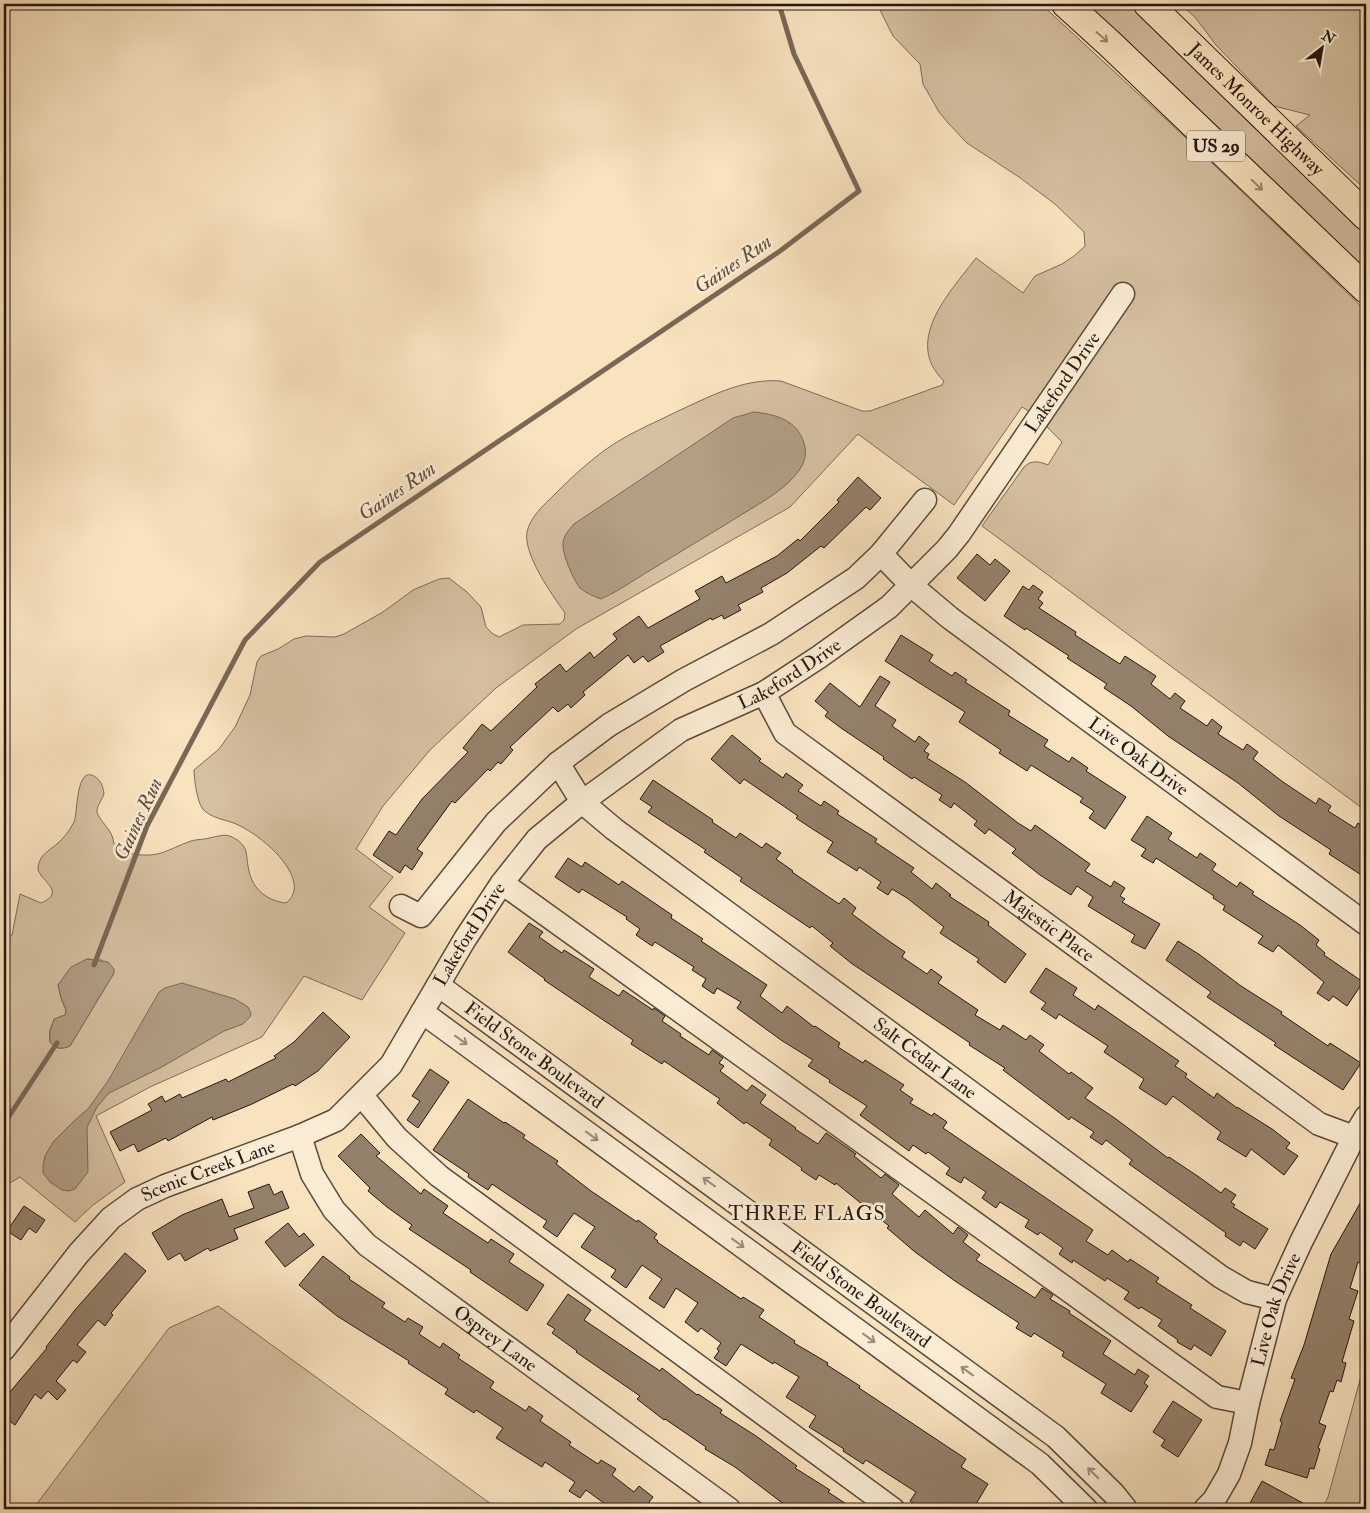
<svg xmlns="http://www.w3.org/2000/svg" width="1370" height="1513" font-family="'IM FELL Double Pica',serif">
  <rect width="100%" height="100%" fill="#f9e3bf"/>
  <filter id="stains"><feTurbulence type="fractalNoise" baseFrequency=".004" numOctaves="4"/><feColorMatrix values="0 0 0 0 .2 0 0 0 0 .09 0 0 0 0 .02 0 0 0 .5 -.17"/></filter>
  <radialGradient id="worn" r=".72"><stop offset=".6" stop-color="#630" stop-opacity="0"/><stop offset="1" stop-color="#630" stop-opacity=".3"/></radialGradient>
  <g fill="#d5c0a1" stroke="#7e6c58" fill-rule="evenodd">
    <path d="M877 4H1041L1185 137 1366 311V811L982 526 1024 467C1031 460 1039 461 1048 465L1062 442 1048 428 1043 420 1022 407 954 505 858 434 790 507 576 629 496 688 430 750 383 806 356 849C369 858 380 868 393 877L369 907 405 933 362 1000 304 976 262 1037 150 1087 96 1116 125 1182 93 1205 75 1222 20 1177 8 1184 4 1189V1014L8 1002 4 982V940L12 935 20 894 41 903C69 891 36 879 38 867 40 854 49 851 57 844 64 838 70 830 74 822 78 815 75 759 98 779 102 783 103 788 104 793 103 799 97 805 97 811 96 816 110 829 112 836 114 840 113 844 116 847 120 852 126 853 133 854 161 858 166 850 191 841 197 839 203 840 209 838 216 837 225 833 232 837 250 846 245 854 249 871 253 890 268 901 286 903 293 898 295 891 294 883 290 860 257 833 236 824 225 819 211 819 202 808 197 800 194 779 194 770L219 749 235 727 250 695 257 662 261 656 278 649 294 639 306 636 335 637 344 634 383 612 413 590 439 579 449 578 467 592 481 607 486 627 493 634 499 637 523 625 560 624 564 620 565 613C552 595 523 554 527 532 530 517 544 505 554 495 570 479 587 463 605 450 627 434 652 424 676 412 709 397 743 378 781 381L862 411H870L942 385 944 381C902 341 951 291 976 258L1023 293 1035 276 1062 264 1074 256 1085 246 1084 232 1055 204 1019 177 967 143 949 124 939 112 923 84 920 64 893 36ZM87 959 102 960 114 973 70 1046C62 1049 56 1050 50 1042 48 1030 51 1019 65 1015L66 1010 61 998 58 985 65 976Z"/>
    <path d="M1084 4H1129L1366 232V273Z"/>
    <path d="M1180 4H1366V190L1296 126 1310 115 1274 106 1216 45 1195 17Z"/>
    <path d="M218 1306 498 1509H33L169 1328Z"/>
    <path d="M1366 1358V1509H1322L1328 1497Z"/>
  </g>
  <g fill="#b19e84" stroke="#796856">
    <path d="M754 412C773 414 794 419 802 438 808 451 806 462 797 473 783 492 753 507 733 520 693 544 654 568 615 592L601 599C593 596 586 593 580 588 574 581 562 554 563 544 563 536 569 530 574 524L733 418Z"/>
    <path d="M87 959 108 962 114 969V973L70 1046C62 1049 56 1050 50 1042V1031L54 1019 65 1015 66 1010 61 998 58 985 71 967Z"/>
    <path d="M182 983 235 999 248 1007 251 1013 250 1017 243 1024 224 1031 160 1068 109 1093 97 1107 87 1127 88 1172 75 1189 69 1191 62 1190 50 1182 43 1173V1166L45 1156 53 1142 75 1120 88 1109 108 1081 159 992 165 988Z"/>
  </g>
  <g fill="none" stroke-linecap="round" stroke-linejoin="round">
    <g stroke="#796856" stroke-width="5">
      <path d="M94 965 147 826 245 640 320 562 780 251 859 191 794 54 779 4"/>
      <path d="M4 1124 57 1043"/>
    </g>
  </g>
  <g fill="#94816b" stroke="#261710">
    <path d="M858 477 881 498 870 510 866 507 824 548 821 546 787 573 761 588 763 592 738 605 741 610 724 619 722 615 712 620 711 618 660 646 664 652 648 662 643 656 634 663 628 655 583 692 585 695 571 708 568 704 558 712 553 707 510 747 513 750 501 764 498 762 490 771 488 769 455 803 452 801 417 849 423 853 412 870 405 865 400 873 373 855 389 831 396 835 422 799 468 752 463 748 482 724 491 731 537 687 535 684 560 664 566 672 590 652 594 658 617 639 613 634 639 616 648 628 700 599 695 591 722 576 726 583 777 556 798 539 800 541 839 502 837 500Z"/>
    <path d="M977 554 990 565 995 559 1010 571 985 601 957 578Z"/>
    <path d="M1033 585 1043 592 1038 599 1043 603 1039 608 1076 632 1075 635 1120 664 1125 656 1156 676 1151 684 1170 699 1175 693 1185 701 1180 708 1207 726 1212 719 1222 727 1218 734 1243 750 1247 744 1258 752 1253 759 1283 782 1316 804 1319 798 1331 806 1328 811 1355 828 1358 823 1366 828V878L1329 854 1331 850 1279 816 1238 783 1168 736 1131 706 1104 688 1107 684 1067 658 1069 656 1026 628 1025 630 1004 616 1023 586 1029 590Z"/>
    <path d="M901 635 933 655 929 661 952 676 955 672 967 680 965 682 1010 711 1008 715 1048 740 1044 746 1069 762 1072 757 1088 768 1086 771 1126 797 1105 829 1089 818 1094 811 1080 802 1083 798 1031 765 1027 771 999 753 1001 750 959 722 965 712 885 661Z"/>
    <path d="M880 676 890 682 875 706 896 720 892 726 915 742 919 736 929 744 924 751 929 754 927 758 965 782 1018 823 1031 831 1035 825 1090 864 1085 871 1111 887 1114 881 1125 888 1120 896 1125 899 1122 902 1160 924 1145 949 1131 942 1135 935 1088 906 1093 897 1077 886 1071 895 1040 875 1012 853 1016 849 989 829 985 834 974 825 977 821 954 803 951 808 939 800 942 795 914 777 912 779 883 759 884 757 841 728 825 716 828 712 815 701 830 683 860 707Z"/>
    <path d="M732 735 761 759 759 761 783 778 786 773 803 785 798 791 821 806 824 801 839 811 837 814 877 839 875 842 914 868 911 872 932 889 936 883 951 895 949 896 989 922 988 925 1026 954 1005 983 977 962 979 959 940 933 944 927 907 898 892 889 888 895 877 888 881 882 859 867 857 871 827 852 833 842 811 828 796 818 798 816 744 779 740 784 711 759Z"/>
    <path d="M653 780 713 820 712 822 736 838 740 833 762 848 766 843 781 853 776 859 793 871 792 872 839 904 844 898 856 908 852 914 886 939 905 952 902 957 927 974 931 969 942 977 938 983 978 1010 975 1015 1000 1030 1003 1025 1026 1040 1030 1035 1044 1045 1039 1051 1069 1074 1071 1072 1093 1088 1085 1098 1116 1119 1168 1158 1169 1157 1199 1177 1221 1193 1225 1188 1236 1195 1231 1202 1235 1205 1233 1207 1268 1229 1255 1249 1243 1241 1240 1246 1225 1236 1226 1233 1129 1164 1132 1160 1106 1140 1102 1145 1090 1137 1094 1132 1071 1117 1069 1120 1003 1070 1005 1068 969 1045 970 1043 851 963 830 946 833 943 812 926 810 928 740 881 742 878 704 852 706 850 648 812 652 807 640 799Z"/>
    <path d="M1147 816 1172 833 1168 839 1197 858 1200 853 1216 864 1212 870 1237 887 1240 882 1254 892 1252 894 1300 925 1319 940 1316 945 1325 953 1324 955 1363 982 1347 1006 1333 996 1329 1001 1317 993 1324 982 1278 945 1273 952 1258 943 1263 936 1223 910 1225 906 1213 898 1214 896 1156 858 1153 863 1141 856 1146 849 1131 840Z"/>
    <path d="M568 858 582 867 585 862 619 885 622 881 672 915 671 918 703 939 701 941 767 985 760 996 782 1013 787 1006 814 1027 815 1026 840 1043 838 1047 863 1063 865 1060 904 1085 900 1090 913 1099 910 1103 932 1116 934 1113 947 1122 943 1128 1093 1230 1086 1241 1108 1255 1112 1250 1128 1262 1130 1259 1159 1278 1156 1282 1192 1305 1190 1308 1226 1331 1211 1356 1194 1345 1191 1350 1177 1342 1178 1340 1158 1326 1162 1320 1141 1307 1139 1309 1124 1299 1129 1292 1107 1278 1105 1281 1073 1260 1072 1263 1059 1254 1063 1248 1040 1232 1038 1235 1025 1227 1029 1220 1000 1202 996 1208 982 1198 986 1192 964 1177 961 1183 946 1174 950 1168 928 1152 926 1154 913 1145 909 1151 860 1115 867 1106 829 1082 830 1080 808 1066 813 1060 781 1040 737 1008 741 1002 717 988 714 994 702 986 706 979 692 970 694 967 655 942 652 946 636 935 640 929 626 919 627 917 582 889 579 893 555 877Z"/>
    <path d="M529 923 543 932 539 937 562 953 564 950 594 969 589 977 619 996 623 990 653 1010 654 1008 665 1016 662 1021 681 1034 680 1036 709 1055 712 1050 723 1058 719 1063 724 1066 720 1071 747 1091 752 1085 766 1095 760 1103 796 1128 795 1129 818 1144 826 1133 856 1154 854 1156 881 1178 885 1174 899 1185 892 1194 919 1217 925 1210 953 1234 958 1227 968 1235 963 1242 980 1255 976 1260 1035 1298 1042 1288 1053 1295 1050 1299 1070 1311 1069 1313 1111 1341 1103 1354 1135 1375 1138 1369 1149 1376 1144 1383 1148 1386 1131 1412 1101 1393 1106 1384 1062 1356 1064 1352 1034 1333 1031 1337 1016 1328 1019 1323 955 1281 915 1252 887 1228 889 1226 836 1183 835 1185 819 1175 816 1180 801 1170 802 1168 769 1145 772 1140 746 1122 744 1124 717 1103 720 1099 664 1061 662 1064 631 1044 633 1040 544 980 545 979 508 952Z"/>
    <path d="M1178 941 1200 955 1241 986 1282 1012 1281 1014 1328 1046 1330 1043 1361 1063 1343 1090 1274 1045 1276 1043 1207 997 1211 992 1166 960Z"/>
    <path d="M1046 968 1077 988 1073 995 1095 1010 1098 1005 1179 1061 1175 1066 1187 1074 1185 1077 1214 1098 1217 1093 1237 1108V1107L1272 1129 1290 1143 1286 1148 1298 1156 1284 1175 1251 1149 1246 1157 1217 1139 1221 1132 1173 1096 1166 1105 1139 1088 1144 1079 1104 1052 1108 1046 1059 1014 1056 1019 1041 1009 1046 1003 1030 992Z"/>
    <path d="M323 1012 350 1037 318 1071 295 1086 293 1084 252 1104 213 1120 212 1117 168 1141 166 1138 138 1152 134 1144 120 1151 110 1132 152 1110 148 1104 162 1096 165 1102 180 1094 182 1098 226 1079 228 1082 276 1058 274 1056 294 1042Z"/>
    <path d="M430 1069 449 1082 418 1128 407 1120 420 1101 412 1096Z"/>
    <path d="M468 1099 504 1123 505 1122 525 1135 523 1138 558 1161 556 1164 591 1191 637 1222 638 1220 657 1234 654 1238 658 1241 657 1242 741 1299 743 1297 764 1310 759 1317 795 1341 794 1343 828 1363 827 1365 860 1386 859 1388 966 1459 961 1467 988 1484 973 1509 964 1504 961 1509H922L910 1501 916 1492 866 1460 863 1464 843 1451 844 1449 809 1427 816 1416 786 1397 799 1377 774 1362 773 1364 741 1344 726 1366 714 1358 719 1351 717 1349 721 1343 701 1328 698 1332 685 1322 698 1303 676 1288 664 1308 649 1298 662 1279 642 1265 626 1288 611 1277 616 1270 581 1247 595 1227 574 1213 557 1237 543 1227 547 1221 492 1184 488 1190 468 1177 469 1174 433 1150Z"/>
    <path d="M361 1134 380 1153 376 1156 421 1194 424 1189 448 1206 443 1213 488 1243 491 1239 514 1254 509 1262 544 1285 527 1311 470 1272 471 1270 409 1229 412 1225 387 1207 368 1191 370 1188 338 1156Z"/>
    <path d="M269 1184 274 1195 282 1191 289 1208 234 1229 238 1239 210 1251 208 1248 185 1261 180 1253 168 1260 152 1233 182 1215 222 1199 229 1217 254 1208 248 1192Z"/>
    <path d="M1366 1193V1267L1358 1262 1350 1288 1358 1291 1349 1319 1354 1321 1342 1362 1346 1363 1341 1382 1337 1380 1333 1392 1330 1391 1319 1423 1326 1426 1318 1448 1320 1449 1314 1469 1310 1468 1307 1478 1265 1465 1270 1449 1274 1450 1282 1422 1280 1421 1295 1379 1291 1378 1304 1345 1331 1254Z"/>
    <path d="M24 1206 45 1220 36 1233 29 1228 21 1240 7 1231Z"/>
    <path d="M288 1223 299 1237 304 1233 314 1245 285 1267 265 1242Z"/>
    <path d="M125 1253 146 1271 111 1313 113 1315 105 1326 98 1320 77 1345 86 1352 77 1363 73 1360 56 1381 66 1390 57 1400 48 1391 41 1399 35 1394 15 1425 4 1417V1399L47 1348 46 1347 75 1310Z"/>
    <path d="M323 1256 350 1277 349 1279 385 1303 382 1307 405 1322 408 1318 423 1327 419 1334 440 1348 443 1343 460 1355 458 1358 494 1382 490 1388 526 1411 529 1406 543 1416 540 1421 571 1442 569 1445 598 1464 601 1460 616 1469 612 1475 634 1492 639 1486 653 1497 644 1509H612L586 1490 580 1498 569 1491 575 1482 545 1462 542 1467 496 1438 503 1428 476 1410 474 1413 445 1394 448 1389 408 1363 409 1361 337 1316 299 1285Z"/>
    <path d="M568 1294 591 1310 584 1320 660 1371 662 1368 697 1395 698 1394 722 1410 720 1413 756 1436 797 1466 795 1468 830 1490 828 1492 854 1509H782L785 1505 735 1467 705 1449 706 1447 665 1419 664 1420 637 1399 640 1396 576 1352 577 1351 552 1333 555 1329 547 1324Z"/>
    <path d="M1173 1401 1202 1420 1178 1457 1161 1446 1165 1440 1153 1432Z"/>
    <path d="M1262 1481 1314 1509H1256L1249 1505Z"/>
  </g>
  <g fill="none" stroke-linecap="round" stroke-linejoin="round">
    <defs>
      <g id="minor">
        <path id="s1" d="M881 554 912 586 950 618 1366 924"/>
        <path id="s2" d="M764 693 785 733 1319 1124 1354 1137"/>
        <path id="s3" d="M558 763 582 802 614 829 1221 1277 1247 1292 1275 1299"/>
        <path d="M502 883 1217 1397 1248 1403"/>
        <path d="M401 906 421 916 496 822 558 763 609 725 684 680 771 634 856 578 881 554 925 500"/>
        <path id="s4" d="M438 985 1056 1437 1114 1494 1126 1509"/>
        <path d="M422 1012 1040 1464 1086 1509"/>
        <path d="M362 1096 397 1138 439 1176 893 1509"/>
        <path id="s5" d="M300 1136 312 1174 334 1210 367 1245 729 1509"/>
        <path id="s6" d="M4 1349 79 1253 111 1218 137 1199 165 1186 300 1136 336 1120 391 1065 465 939 502 883 537 839 582 802 681 730 764 693 819 657 889 607 947 549 959 534 1123 294"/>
        <path id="s7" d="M1205 1509 1214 1500 1229 1474 1240 1443 1248 1403 1275 1299 1301 1242 1354 1137 1366 1117"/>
      </g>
      <g id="highway">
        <path d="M1066 4 1110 44 1366 289"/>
        <path id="s8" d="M1148 4 1366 216"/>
      </g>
    </defs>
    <use href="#minor" stroke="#5b4a3c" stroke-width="25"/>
    <use href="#highway" stroke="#261710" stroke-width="30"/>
    <use href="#minor" stroke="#fbedd5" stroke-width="22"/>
    <use href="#highway" stroke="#f9e3bf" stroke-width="28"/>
  </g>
  <defs><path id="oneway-shaft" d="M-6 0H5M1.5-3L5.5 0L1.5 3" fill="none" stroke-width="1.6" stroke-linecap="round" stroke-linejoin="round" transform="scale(1.25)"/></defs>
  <g stroke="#9a8770">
    <use href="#oneway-shaft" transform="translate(1102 37) rotate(41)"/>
    <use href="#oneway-shaft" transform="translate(1257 185) rotate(44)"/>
  </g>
  <g stroke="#9b8d7c">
    <use href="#oneway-shaft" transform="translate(461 1040) rotate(36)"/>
    <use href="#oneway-shaft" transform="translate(592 1136) rotate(36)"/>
    <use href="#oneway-shaft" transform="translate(709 1182) rotate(-144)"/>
    <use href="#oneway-shaft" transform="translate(738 1243) rotate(36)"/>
    <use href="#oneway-shaft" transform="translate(869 1338) rotate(36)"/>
    <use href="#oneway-shaft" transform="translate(967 1371) rotate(-144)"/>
    <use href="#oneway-shaft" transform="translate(1093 1473) rotate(-135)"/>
  </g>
  <g text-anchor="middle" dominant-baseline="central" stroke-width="5" stroke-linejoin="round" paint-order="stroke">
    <rect fill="#fbedd5" stroke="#66574b" stroke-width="1" x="1187" y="130.5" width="58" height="31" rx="4"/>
    <g font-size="18" font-weight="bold" fill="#261710">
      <text x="1216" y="146">US 29</text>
    </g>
    <g font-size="19" fill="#261710" stroke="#fbedd5">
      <text stroke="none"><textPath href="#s8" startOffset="151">James Monroe Highway</textPath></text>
      <text stroke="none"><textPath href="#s6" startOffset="1471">Lakeford Drive</textPath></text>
      <text stroke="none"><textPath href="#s6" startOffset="1066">Lakeford Drive</textPath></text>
      <text stroke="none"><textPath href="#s1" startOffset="328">Live Oak Drive</textPath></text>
      <text stroke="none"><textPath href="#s2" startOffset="372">Majestic Place</textPath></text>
      <text stroke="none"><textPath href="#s6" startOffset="646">Lakeford Drive</textPath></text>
      <text stroke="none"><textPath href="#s4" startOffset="119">Field Stone Boulevard</textPath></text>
      <text stroke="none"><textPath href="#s3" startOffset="474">Salt Cedar Lane</textPath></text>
      <text stroke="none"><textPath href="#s6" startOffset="278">Scenic Creek Lane</textPath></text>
      <text stroke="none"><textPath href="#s4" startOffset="524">Field Stone Boulevard</textPath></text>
      <text stroke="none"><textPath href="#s7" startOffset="214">Live Oak Drive</textPath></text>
      <text stroke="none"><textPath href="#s5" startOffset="289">Osprey Lane</textPath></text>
    </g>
    <g font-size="20" font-style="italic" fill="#5e4d3e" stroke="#fbedd5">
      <text transform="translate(733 264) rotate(-34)">Gaines Run</text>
      <text transform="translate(397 491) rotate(-34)">Gaines Run</text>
      <text transform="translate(138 819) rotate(-65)">Gaines Run</text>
    </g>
    <g font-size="20" letter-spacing="1" fill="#261710" stroke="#fbedd5">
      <text x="807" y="1213">THREE FLAGS</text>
    </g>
  </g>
  <rect width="1370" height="1513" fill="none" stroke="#f9e3bf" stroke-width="20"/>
  <rect x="5" y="5" width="1360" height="1503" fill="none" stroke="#261710" stroke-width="2.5"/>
  <rect x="10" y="10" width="1350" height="1493" fill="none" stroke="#261710"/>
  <g transform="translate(1322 48) rotate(31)" stroke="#fbedd5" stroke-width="4" paint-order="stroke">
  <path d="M0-4L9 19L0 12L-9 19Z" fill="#261710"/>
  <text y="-8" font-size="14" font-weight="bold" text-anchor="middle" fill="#261710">N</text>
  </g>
  <rect width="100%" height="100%" filter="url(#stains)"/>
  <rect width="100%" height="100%" fill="url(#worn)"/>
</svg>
